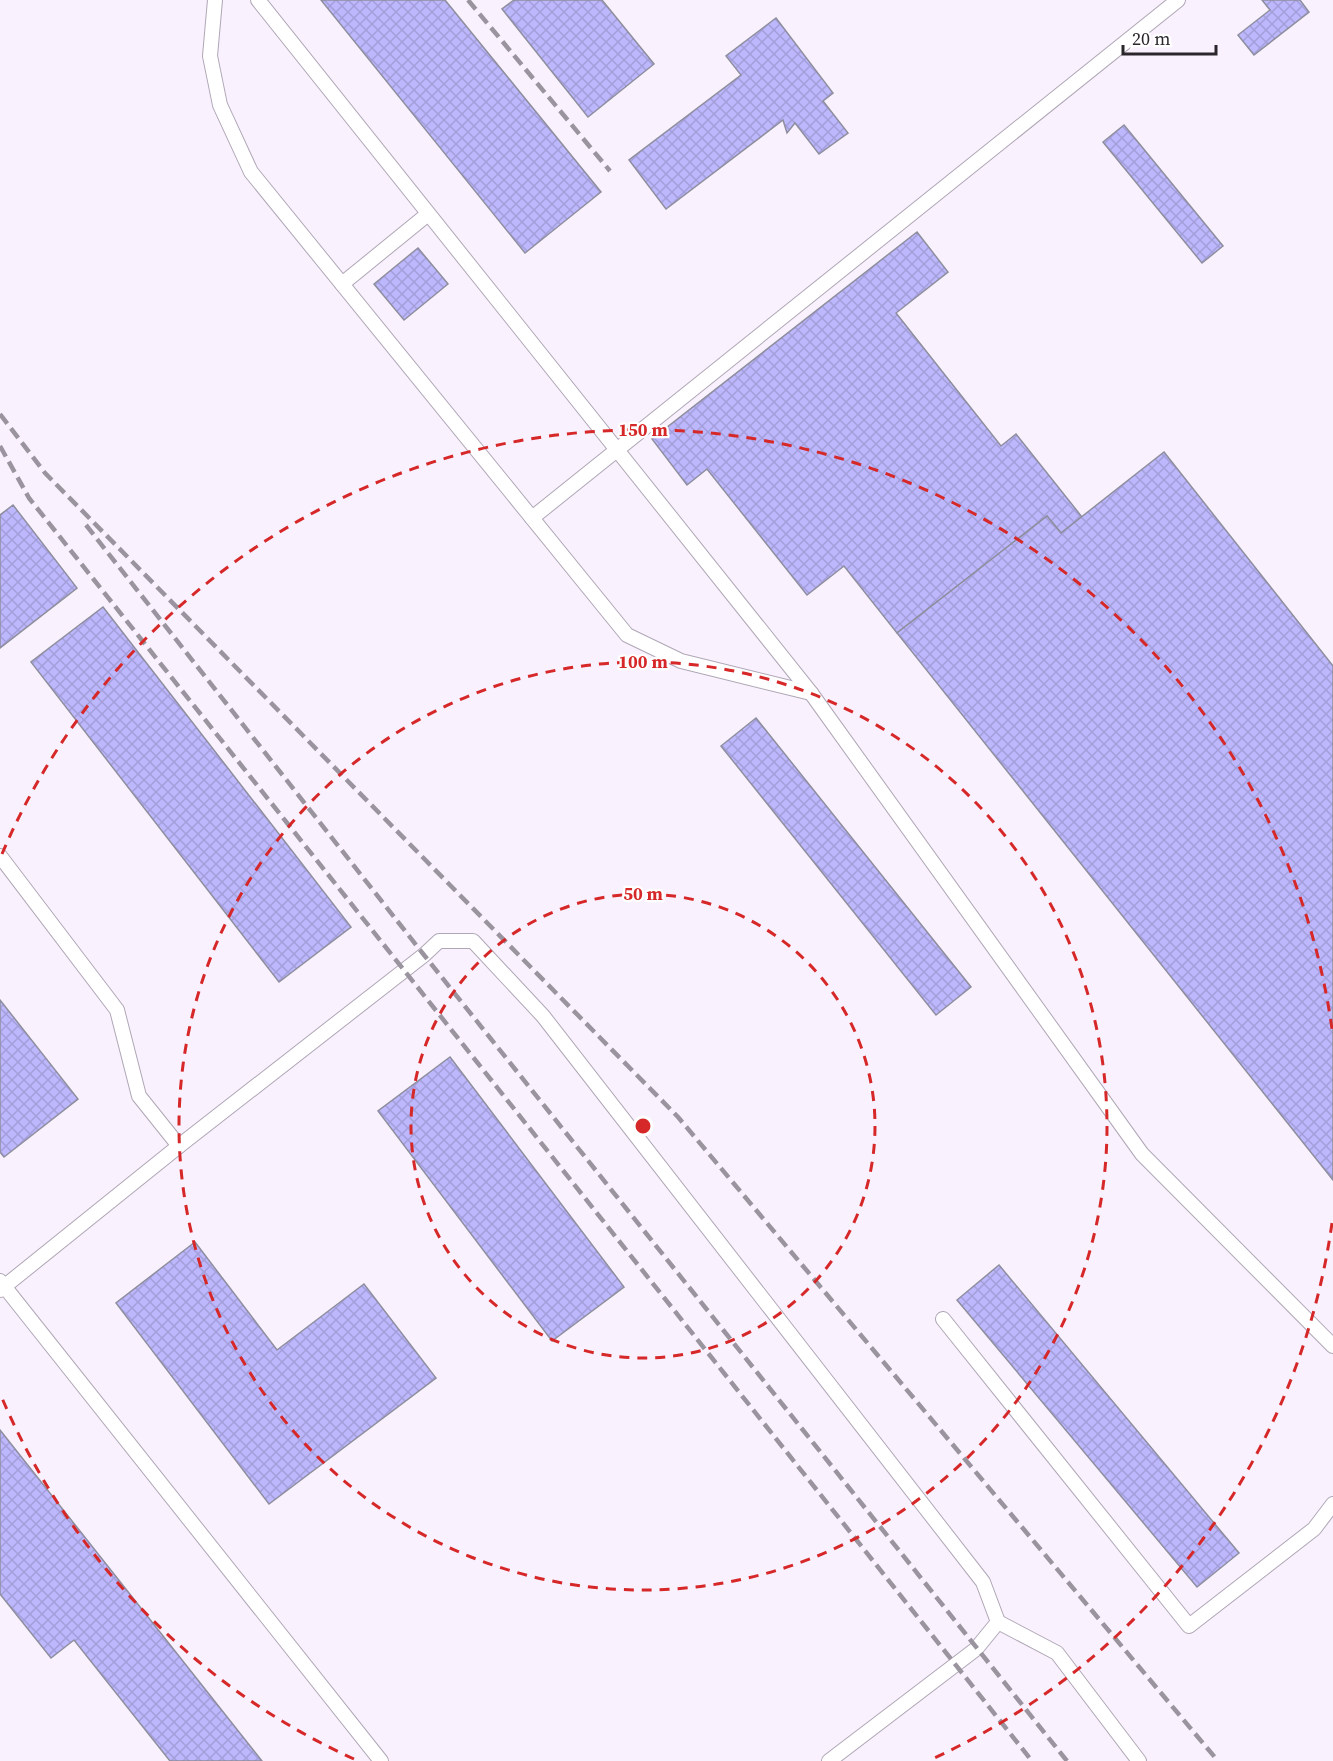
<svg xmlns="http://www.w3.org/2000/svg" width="1333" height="1761" font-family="'Source Serif 4',serif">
  <defs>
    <pattern id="building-cross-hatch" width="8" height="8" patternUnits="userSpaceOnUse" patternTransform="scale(1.5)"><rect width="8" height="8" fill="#bdb8fd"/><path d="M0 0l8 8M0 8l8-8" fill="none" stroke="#a39ed9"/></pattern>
  </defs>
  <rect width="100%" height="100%" fill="#f9f1fe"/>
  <g fill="url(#building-cross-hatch)" stroke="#8e8e9e" stroke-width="1.5">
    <path d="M321 0H445L601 192 525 253Z"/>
    <path d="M514 0H602L654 64 588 117 502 9Z"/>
    <path d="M1262 0H1300L1309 12 1254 55 1238 35 1270 10Z"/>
    <path d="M776 18 833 93 823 101 848 133 819 154 795 123 787 133 783 120 666 209 629 160 741 75 726 56Z"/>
    <path d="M1124 125 1223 246 1202 263 1103 142Z"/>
    <path d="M917 232 948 272 896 313 1001 446 1016 434 1082 517 1061 533 1047 516 897 633 844 566 807 595 707 469 687 485 652 439Z"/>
    <path d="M418 248 448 284 404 320 374 284Z"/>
    <path d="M1164 452 1333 666V1180L897 633 1047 516 1061 533Z"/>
    <path d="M13 505 77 588 0 648V515Z"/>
    <path d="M103 607 351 927 279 982 31 662Z"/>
    <path d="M756 718 971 987 936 1015 721 746Z"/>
    <path d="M0 1000 78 1099 4 1157 0 1152Z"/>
    <path d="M450 1057 624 1287 552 1341 378 1111Z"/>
    <path d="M195 1242 277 1350 364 1284 436 1378 269 1504 116 1303Z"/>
    <path d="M999 1265 1239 1553 1197 1587 957 1300Z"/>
    <path d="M0 1430 262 1761H170L74 1640 51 1658 0 1594Z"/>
  </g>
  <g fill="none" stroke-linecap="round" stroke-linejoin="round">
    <defs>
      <g id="lane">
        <path d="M215 0 210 56 220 105 251 172 627 635 681 661 811 693"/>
        <path d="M258 0 811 693 1142 1154 1333 1346"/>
        <path d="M342 284 428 214"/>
        <path d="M532 518 1178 0"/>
        <path d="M0 856 117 1010 139 1096 179 1146 0 1290"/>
        <path d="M179 1146 424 955 439 941H473L543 1016 983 1582 998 1622"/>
        <path d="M0 1281 381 1761"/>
        <path d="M943 1319 1189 1626 1314 1529 1333 1504"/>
        <path d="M829 1761 976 1649 998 1622 1057 1653 1139 1761"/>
      </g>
    </defs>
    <use href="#lane" stroke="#b0a7b6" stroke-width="16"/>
    <use href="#lane" stroke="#fff" stroke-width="14"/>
    <g stroke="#9a949e" stroke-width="4.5" stroke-dasharray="12 6" stroke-linecap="butt">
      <path d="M468 0 610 171"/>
      <path d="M0 414 45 473 678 1117 1218 1761"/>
      <path d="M0 446 29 498 1032 1761"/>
      <path d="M86 525 424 955 1067 1761"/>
    </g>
  </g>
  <g fill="none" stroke="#d62828" stroke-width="3" stroke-dasharray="10 8">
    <circle cx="643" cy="1126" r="232"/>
    <circle cx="643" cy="1126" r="464"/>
    <path d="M1332 1223A696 696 0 0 1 932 1759M354 1759A696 696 0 0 1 2 1398M2 854A696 696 0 0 1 1332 1029"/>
  </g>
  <circle cx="643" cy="1126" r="9" fill="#d62828" stroke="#fff" stroke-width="3"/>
  <g font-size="18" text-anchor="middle" font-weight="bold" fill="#d62828" stroke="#fff" stroke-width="4.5" stroke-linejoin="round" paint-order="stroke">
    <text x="643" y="436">150 m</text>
    <text x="643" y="668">100 m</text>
    <text x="643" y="900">50 m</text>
  </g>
  <path d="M1123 45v9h93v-9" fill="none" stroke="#2a262c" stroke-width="3"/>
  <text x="1132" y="45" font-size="18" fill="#2a262c" stroke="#ffffff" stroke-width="4.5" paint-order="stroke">20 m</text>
</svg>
